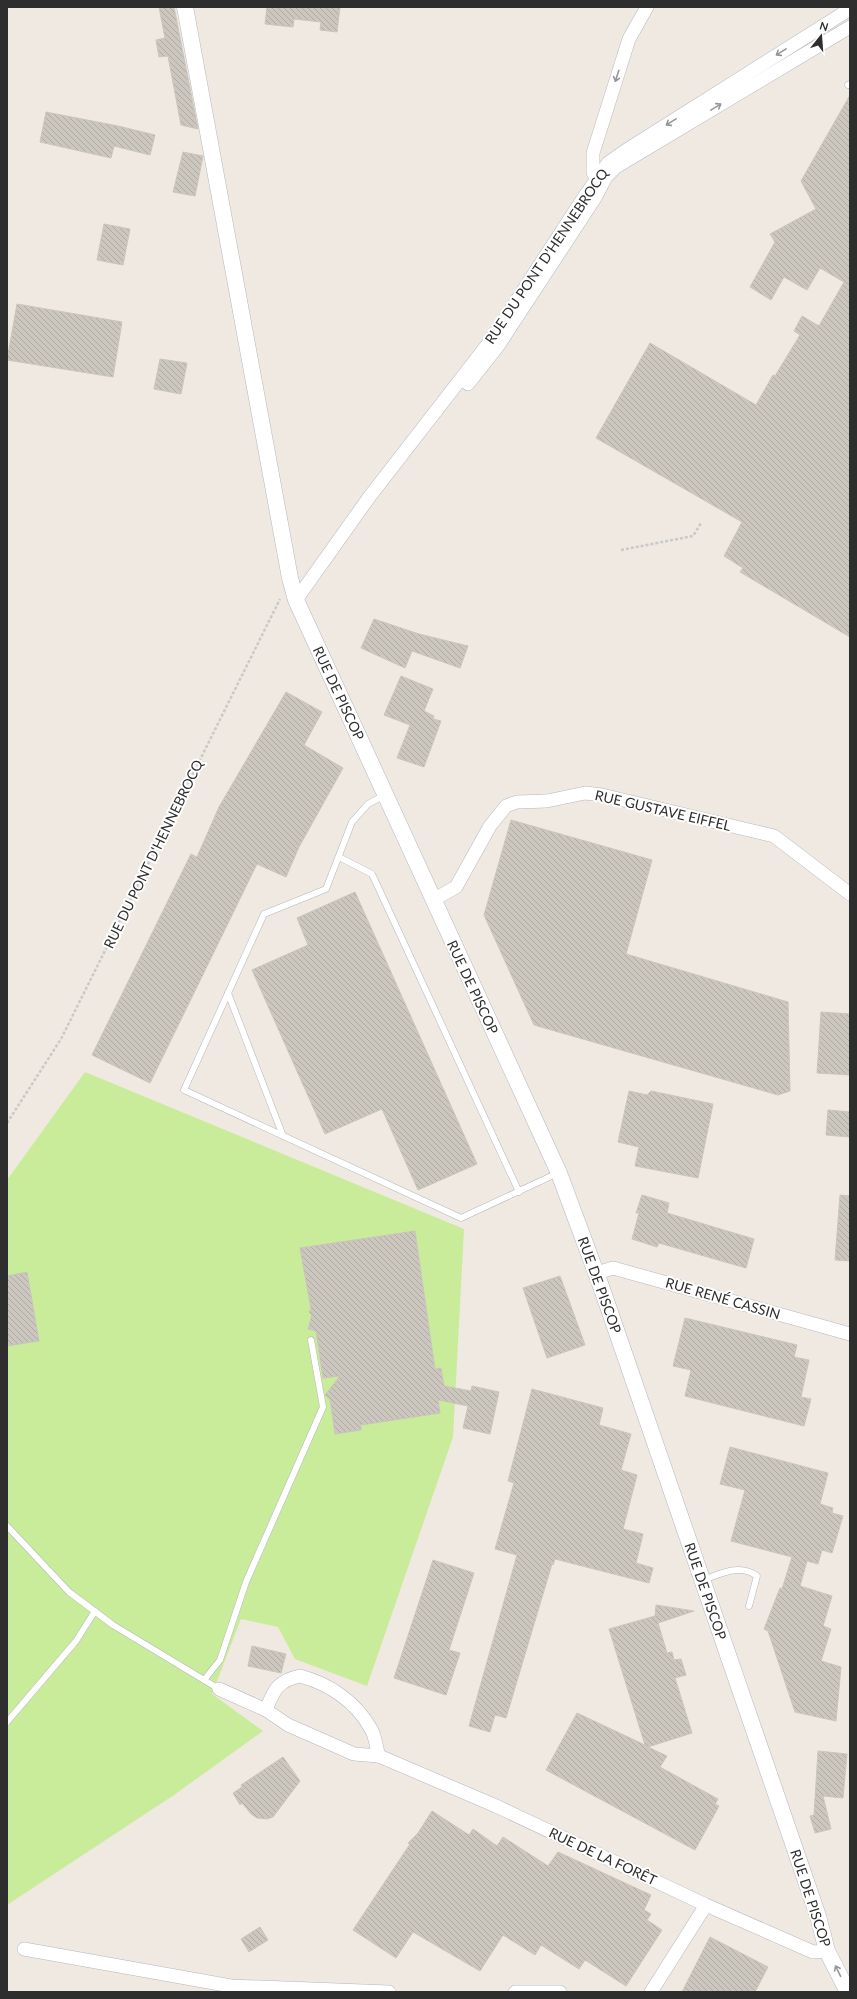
<svg xmlns="http://www.w3.org/2000/svg" width="857" height="1999" font-family="Lato,sans-serif">
  <defs>
    <pattern id="building-back-hatch" width="6" height="6" patternUnits="userSpaceOnUse"><rect width="6" height="6" fill="#cbc7bf"/><path d="M-1 5l2 2M0 0l6 6M5-1l2 2" fill="none" stroke="#afaba4"/></pattern>
  </defs>
  <rect width="100%" height="100%" fill="#efe9e1"/>
  <path fill="#c9ec9a" d="M85 1072 464 1229 453 1437 367 1686 295 1659 278 1627 241 1619 212 1694 263 1731 174 1795 7 1905V1180Z"/>
  <g fill="url(#building-back-hatch)" stroke="#cbc5ba">
    <path d="M159 7H174L198 129 181 125 168 56 159 57 156 40 165 38Z"/>
    <path d="M267 7H340L337 32 320 30 321 22 294 19 293 27 265 24Z"/>
    <path d="M850 95V637L740 572 743 568 724 556 742 522 596 438 650 343 756 405 773 375 775 376 800 335 794 331 802 316 819 326 844 282 820 268 807 290 784 277 771 300 750 287 775 242 770 234 816 209 801 181Z"/>
    <path d="M46 112 118 126 155 135 150 155 114 146 111 158 40 142Z"/>
    <path d="M183 152 203 156 195 196 173 192Z"/>
    <path d="M104 224 130 229 123 265 97 260Z"/>
    <path d="M17 304 122 322 113 377 7 360Z"/>
    <path d="M160 359 187 363 181 394 154 389Z"/>
    <path d="M374 619 419 634 468 646 460 668 412 651 405 668 361 648Z"/>
    <path d="M401 676 433 689 424 711 434 716 433 719 441 721 424 767 397 758 410 725 384 715Z"/>
    <path d="M286 692 322 712 304 745 343 768 299 847 286 877 257 864 150 1083 92 1055 191 854 197 857 219 807Z"/>
    <path d="M511 820 652 860 626 954 788 1002 790 1091 778 1095 534 1025 484 915Z"/>
    <path d="M355 892 477 1164 418 1190 382 1109 325 1134 252 970 308 945 297 918Z"/>
    <path d="M821 1012 850 1014V1075L817 1073Z"/>
    <path d="M629 1091 647 1095 651 1091 713 1104 698 1178 635 1166 639 1147 618 1142Z"/>
    <path d="M828 1110 850 1112V1137L826 1135Z"/>
    <path d="M642 1195 669 1203 667 1213 754 1239 746 1268 659 1243 657 1247 632 1239 639 1213H636Z"/>
    <path d="M840 1195 850 1196V1261L835 1260Z"/>
    <path d="M415 1231 435 1369 441 1368 444 1386 471 1391 472 1386 499 1392 490 1434 463 1428 468 1406 438 1400 440 1413 361 1425V1430L335 1434 330 1399 325 1395 340 1376 323 1378 316 1331 308 1329 312 1315 309 1312 311 1309 300 1248Z"/>
    <path d="M27 1272 39 1341 7 1346V1276Z"/>
    <path d="M560 1276 585 1345 547 1358 523 1288Z"/>
    <path d="M685 1318 797 1345 794 1357 809 1360 801 1397 811 1399 804 1426 685 1396 691 1370 673 1366Z"/>
    <path d="M532 1389 603 1408 599 1425 631 1434 621 1470 637 1475 623 1529 643 1534 636 1563 653 1568 649 1583 555 1559 553 1565 552 1564 506 1718 495 1715 490 1732 469 1726 517 1555 495 1549 514 1483 508 1481Z"/>
    <path d="M730 1447 828 1473 820 1504 833 1508 832 1513 843 1516 832 1553 822 1550 818 1564 807 1561 800 1586 832 1596 823 1626 831 1629 821 1661 841 1667 836 1721 795 1712 768 1631 764 1629 780 1588 782 1589 792 1557 731 1541 745 1490 720 1484Z"/>
    <path d="M433 1560 474 1573 449 1650 460 1653 446 1695 394 1678Z"/>
    <path d="M656 1605 694 1611 658 1623 667 1653 672 1652 674 1660 681 1659 686 1675 675 1678 692 1733 648 1747 667 1756 660 1767 718 1799 715 1804 719 1806 695 1850 546 1770 577 1713 645 1745 609 1629 655 1616Z"/>
    <path d="M252 1646 286 1654 281 1673 248 1666Z"/>
    <path d="M818 1751 847 1754 843 1798 823 1796 831 1829 815 1833 810 1816 814 1815Z"/>
    <path d="M283 1757 300 1781 273 1817 267 1819 257 1818 251 1814 242 1803 240 1805 233 1793 242 1787 241 1785Z"/>
    <path d="M432 1811 469 1835 473 1829 497 1846 503 1837 548 1866 558 1852 651 1895 644 1910 651 1914 647 1920 662 1930 626 1986 585 1960 579 1969 541 1945 535 1955 503 1935 480 1971 413 1932 396 1958 353 1930 410 1844 408 1843 418 1833Z"/>
    <path d="M260 1927 268 1940 249 1952 241 1939Z"/>
    <path d="M710 1937 768 1967 755 1992H682Z"/>
  </g>
  <g fill="none" stroke-linecap="round" stroke-linejoin="round">
    <defs>
      <g id="service">
        <path d="M848 85 850 84"/>
        <path d="M385 795 368 804 352 822 326 889 264 914 184 1090 461 1218 558 1173"/>
        <path d="M339 857 372 874 519 1192"/>
        <path d="M228 993 283 1136"/>
        <path d="M7 1526 69 1592 113 1625 219 1689"/>
        <path d="M703 1580C720 1574 740 1563 757 1576L749 1606"/>
        <path d="M204 1680 220 1660 246 1582 323 1407 311 1340"/>
        <path d="M7 1722 76 1641 95 1611"/>
      </g>
      <g id="minor">
        <path d="M597 181 593 172V153L629 39 647 7"/>
        <path d="M468 384 498 346 595 198 606 177 616 167 850 27"/>
        <path d="M296 600 370 496 491 340 582 200 608 163 625 151 850 9"/>
        <path d="M433 900 456 887 490 826 506 806 517 802 547 801 585 793 602 795 774 836 850 894"/>
        <path d="M597 1273 613 1268 850 1334"/>
        <path d="M300 1676C330 1684 356 1702 371 1729 376 1737 376 1748 379 1756L354 1754 288 1725 266 1710C274 1690 277 1681 300 1676Z"/>
        <path d="M219 1689 266 1710"/>
        <path d="M379 1756 496 1806 706 1905 813 1952 827 1951"/>
        <path d="M24 1949 231 1986 389 1992"/>
        <path d="M515 1992H560"/>
        <path d="M651 1992 706 1905"/>
      </g>
      <path id="tertiary" d="M185 7 290 578 296 600 559 1173 602 1289 818 1916 827 1951 848 1992"/>
    </defs>
    <use href="#service" stroke="#b4b7c1" stroke-width="7"/>
    <use href="#minor" stroke="#b4b7c1" stroke-width="14"/>
    <use href="#tertiary" stroke="#b4b7c1" stroke-width="17"/>
    <g stroke="#c9c9c9" stroke-width="2.5" stroke-dasharray="3 2" stroke-linecap="butt">
      <path d="M621 550 693 536 701 523"/>
      <path d="M7 1123 61 1039 280 599"/>
    </g>
    <use href="#service" stroke="#fff" stroke-width="6"/>
    <use href="#minor" stroke="#fff" stroke-width="13"/>
    <use href="#tertiary" stroke="#fff" stroke-width="16"/>
  </g>
  <defs><path id="oneway-shaft" d="M-6 0H5M1.5-3L5.5 0L1.5 3" fill="none" stroke-width="1.6" stroke-linecap="round" stroke-linejoin="round"/></defs>
  <g stroke="#969696">
    <use href="#oneway-shaft" transform="translate(781 52) rotate(148)"/>
    <use href="#oneway-shaft" transform="translate(617 76) rotate(108)"/>
    <use href="#oneway-shaft" transform="translate(716 107) rotate(-31)"/>
    <use href="#oneway-shaft" transform="translate(671 122) rotate(148)"/>
    <use href="#oneway-shaft" transform="translate(838 1971) rotate(-116)"/>
  </g>
  <g text-anchor="middle" dominant-baseline="central" stroke-width="4" stroke-linejoin="round" paint-order="stroke">
    <g font-size="14" fill="#2e2e2e" stroke="#fff">
      <text transform="translate(546 256) rotate(-56)">RUE DU PONT D'HENNEBROCQ</text>
      <text transform="translate(339 693) rotate(65)">RUE DE PISCOP</text>
      <text transform="translate(663 810) rotate(13)">RUE GUSTAVE EIFFEL</text>
      <text transform="translate(153 854) rotate(-64)">RUE DU PONT D'HENNEBROCQ</text>
      <text transform="translate(473 987) rotate(65)">RUE DE PISCOP</text>
      <text transform="translate(600 1285) rotate(70)">RUE DE PISCOP</text>
      <text transform="translate(723 1298) rotate(16)">RUE RENÉ CASSIN</text>
      <text transform="translate(706 1591) rotate(71)">RUE DE PISCOP</text>
      <text transform="translate(603 1856) rotate(25)">RUE DE LA FORÊT</text>
      <text transform="translate(811 1898) rotate(72)">RUE DE PISCOP</text>
    </g>
  </g>
  <rect width="857" height="1999" fill="none" stroke="#2e2e2e" stroke-width="16"/>
  <g transform="translate(821 36) rotate(17)" stroke="#ffffff" stroke-width="3" paint-order="stroke">
  <path d="M0-3L7 15L0 10L-7 15Z" fill="#2e2e2e"/>
  <text y="-6" font-size="11" font-weight="bold" text-anchor="middle" fill="#2e2e2e">N</text>
  </g>
</svg>
